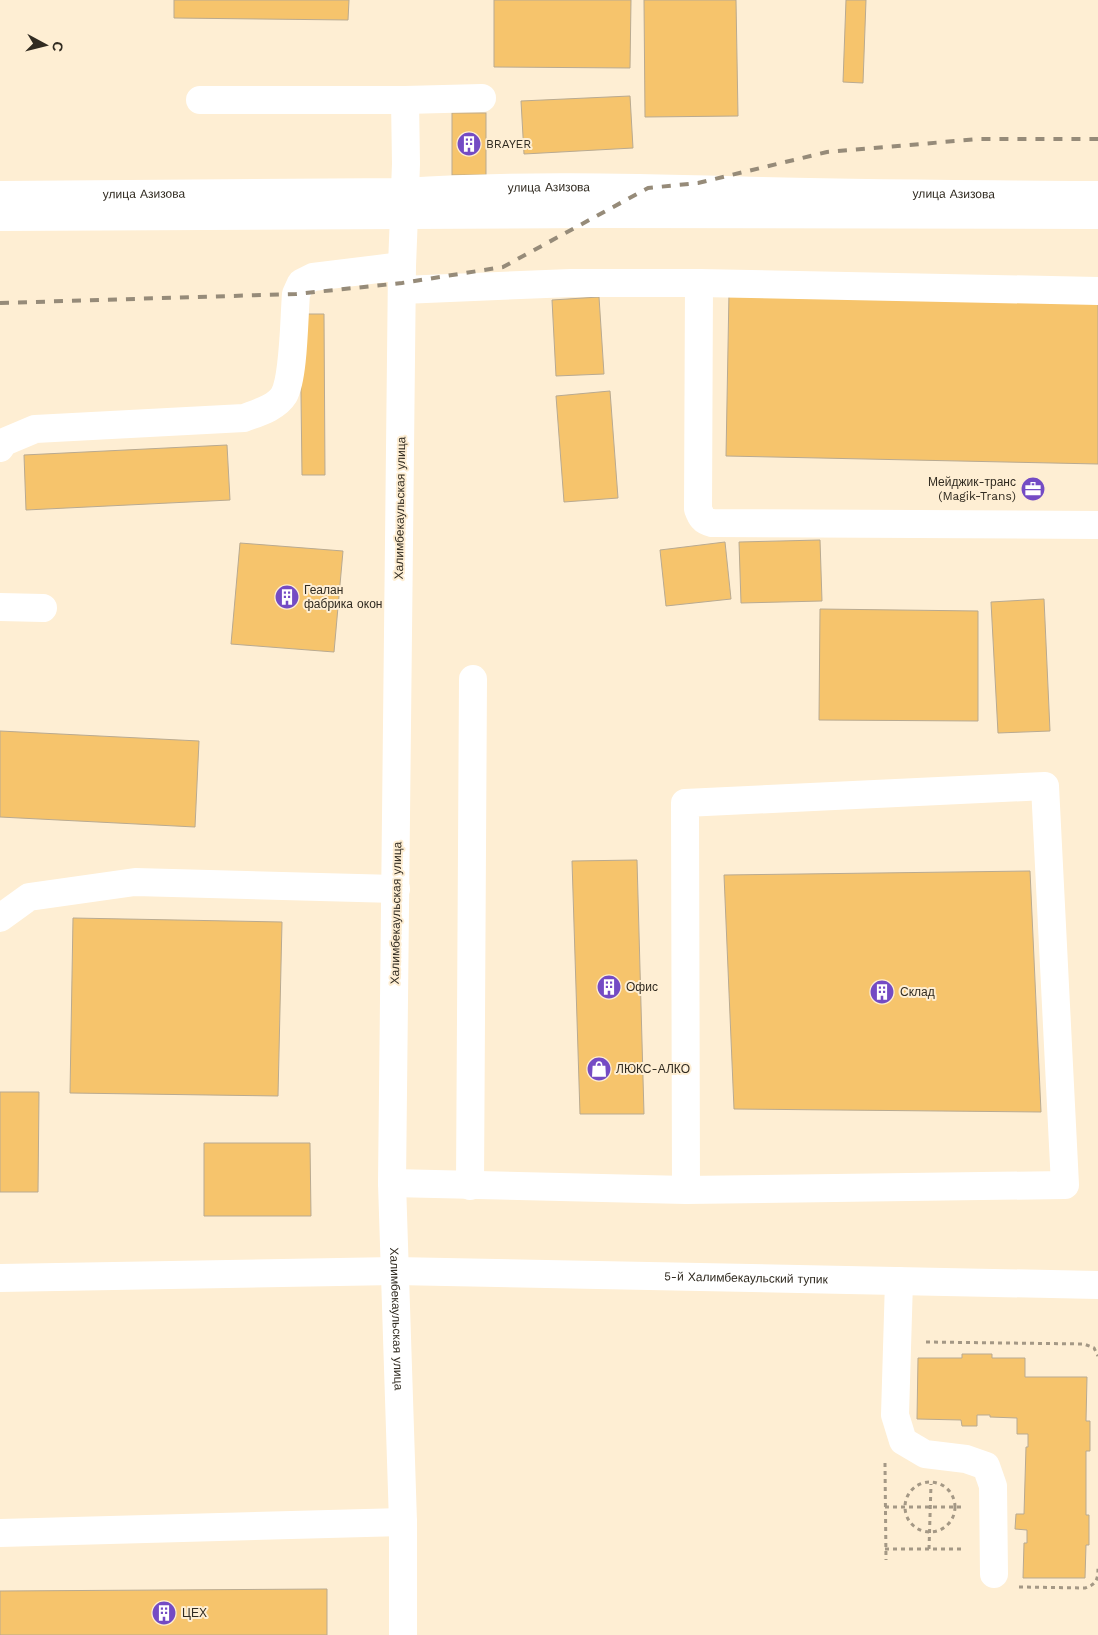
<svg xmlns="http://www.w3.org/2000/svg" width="1098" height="1635" font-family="'Work Sans',sans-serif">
  <rect width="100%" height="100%" fill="#feeed3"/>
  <g fill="#f6c46c" stroke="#b9aa91">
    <path d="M174 0H349L348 20 174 18Z"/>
    <path d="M494 0H631L630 68 494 67Z"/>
    <path d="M644 0H736L738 116 645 117Z"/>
    <path d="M846 0H866L863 83 843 82Z"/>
    <path d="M630 96 633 148 524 154 521 101Z"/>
    <rect x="452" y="113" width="34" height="62"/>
    <path d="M729 292 1098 300V464L726 456Z"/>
    <path d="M599 297 604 374 556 376 552 300Z"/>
    <path d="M300 314H324L325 475H302Z"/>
    <path d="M610 391 618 498 564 502 556 396Z"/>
    <path d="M227 445 230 500 26 510 24 455Z"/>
    <path d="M820 540 822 601 741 603 739 542Z"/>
    <path d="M725 542 731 599 666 606 660 550Z"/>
    <path d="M240 543 343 551 334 652 231 644Z"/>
    <path d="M1044 599 1050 731 998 733 991 602Z"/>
    <path d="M820 609 978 611V721L819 720Z"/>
    <path d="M0 731 199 741 195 827 0 817Z"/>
    <path d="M637 860 644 1114H580L572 861Z"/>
    <path d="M1030 871 1041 1112 734 1109 724 875Z"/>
    <path d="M73 918 282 922 278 1096 70 1093Z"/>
    <path d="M0 1092H39L38 1192H0Z"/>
    <path d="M204 1143H310L311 1216H204Z"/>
    <path d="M962 1354H992V1358H1025V1377H1087L1086 1421H1090V1451H1086V1515H1089V1545H1086L1085 1578H1023L1024 1543H1027V1530L1015 1529 1016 1514H1024L1026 1447H1028V1434H1017V1418L990 1417V1415H977V1426H962L961 1420 917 1419 918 1358H962Z"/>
    <path d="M327 1589V1635H0V1591Z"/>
  </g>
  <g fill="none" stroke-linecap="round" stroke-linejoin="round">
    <g stroke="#a49885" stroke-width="3" stroke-dasharray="4 4" stroke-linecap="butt">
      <path d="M926 1342 1084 1344 1094 1348 1098 1356"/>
      <path d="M885 1463 886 1560"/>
      <circle cx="930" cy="1507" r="25"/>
      <path d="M885 1507H963"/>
      <path d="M885 1549H965"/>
      <path d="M929 1549 931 1484"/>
      <path d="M1019 1587 1085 1588C1098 1584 1098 1578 1098 1565"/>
    </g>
    <g stroke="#fff" stroke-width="28">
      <path id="s1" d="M200 100H405L406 164 402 266 392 1183 403 1522V1635"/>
      <path d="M405 100 482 98"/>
      <path d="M699 283 698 509C701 517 703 521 712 523L1098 525"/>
      <path d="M402 290 571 283H699L1098 291"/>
      <path d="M0 448 4 442 35 429 244 418C257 413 276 408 284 395 294 377 294 317 296 294L301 283 313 277 402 266"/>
      <path d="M0 607 43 608"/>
      <path d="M0 918 29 897 135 882 396 889"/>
      <path d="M392 1183 686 1190 1065 1185 1045 786 685 803 686 1190"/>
      <path d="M470 1186 473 679"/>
      <path id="s2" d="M0 1278 395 1271 1098 1285"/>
      <path d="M899 1281 895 1415 903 1441 925 1454 966 1459 986 1466 993 1486 994 1574"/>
      <path d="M0 1533 403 1522"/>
    </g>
    <g stroke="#fff" stroke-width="28">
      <path id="s3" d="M0 195 404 192C524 184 643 188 762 191 874 194 986 194 1098 195"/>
      <path d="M0 217 599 214 1098 215"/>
    </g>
    <path stroke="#968b79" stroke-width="4" stroke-dasharray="9 9" stroke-linecap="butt" d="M0 303 296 294 402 283 503 267 648 188 698 183 827 152 979 139H1098"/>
  </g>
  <defs>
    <symbol id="building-disc" viewBox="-11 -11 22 22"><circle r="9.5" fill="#744bc4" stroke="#feeed3"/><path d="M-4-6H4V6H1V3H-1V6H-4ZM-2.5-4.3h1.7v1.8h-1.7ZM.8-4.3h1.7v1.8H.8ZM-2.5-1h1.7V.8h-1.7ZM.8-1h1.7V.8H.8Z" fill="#fff"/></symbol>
    <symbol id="office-disc" viewBox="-11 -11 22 22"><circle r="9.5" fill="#744bc4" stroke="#feeed3"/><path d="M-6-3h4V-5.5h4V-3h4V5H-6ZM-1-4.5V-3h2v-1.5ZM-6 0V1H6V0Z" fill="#fff"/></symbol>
    <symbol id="shop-disc" viewBox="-11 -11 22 22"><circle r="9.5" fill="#744bc4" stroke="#feeed3"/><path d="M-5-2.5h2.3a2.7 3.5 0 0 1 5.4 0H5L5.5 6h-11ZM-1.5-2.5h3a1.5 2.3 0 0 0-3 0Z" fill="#fff"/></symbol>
  </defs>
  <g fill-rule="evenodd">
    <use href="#building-disc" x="455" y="130" width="28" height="28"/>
    <use href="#office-disc" x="1019" y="475" width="28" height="28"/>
    <use href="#building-disc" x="273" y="583" width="28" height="28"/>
    <use href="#building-disc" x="595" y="973" width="28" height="28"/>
    <use href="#building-disc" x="868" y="978" width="28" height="28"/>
    <use href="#shop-disc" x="585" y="1055" width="28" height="28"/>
    <use href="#building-disc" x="150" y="1599" width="28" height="28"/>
  </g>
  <g text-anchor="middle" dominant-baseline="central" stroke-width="4" stroke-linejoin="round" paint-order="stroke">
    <g font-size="12" fill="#312b21" stroke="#feeed3" text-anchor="start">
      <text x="486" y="144">BRAYER</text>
      <text x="1016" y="482" text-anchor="end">Мейджик-транс<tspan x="1016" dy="14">(Magik-Trans)</tspan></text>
      <text x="304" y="590">Геалан<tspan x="304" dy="14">фабрика окон</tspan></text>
      <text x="626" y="987">Офис</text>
      <text x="900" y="992">Склад</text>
      <text x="616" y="1069">ЛЮКС-АЛКО</text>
      <text x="182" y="1613">ЦЕХ</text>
    </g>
    <g font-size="12" fill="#312b21" stroke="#feeed3">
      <text stroke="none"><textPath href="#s3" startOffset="549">улица Азизова</textPath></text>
      <text stroke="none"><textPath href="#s3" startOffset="954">улица Азизова</textPath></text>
      <text stroke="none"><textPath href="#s3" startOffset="144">улица Азизова</textPath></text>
      <text transform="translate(400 508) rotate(-89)">Халимбекаульская улица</text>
      <text transform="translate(396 913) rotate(-89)">Халимбекаульская улица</text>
      <text stroke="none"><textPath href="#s2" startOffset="746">5-й Халимбекаульский тупик</textPath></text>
      <text stroke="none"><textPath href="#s1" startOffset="1424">Халимбекаульская улица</textPath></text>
    </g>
  </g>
  <g transform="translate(45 45) rotate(97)" stroke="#feeed3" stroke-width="4" paint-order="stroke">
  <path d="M0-4L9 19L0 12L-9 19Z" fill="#312b21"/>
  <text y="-8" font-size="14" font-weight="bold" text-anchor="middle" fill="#312b21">С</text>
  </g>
</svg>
